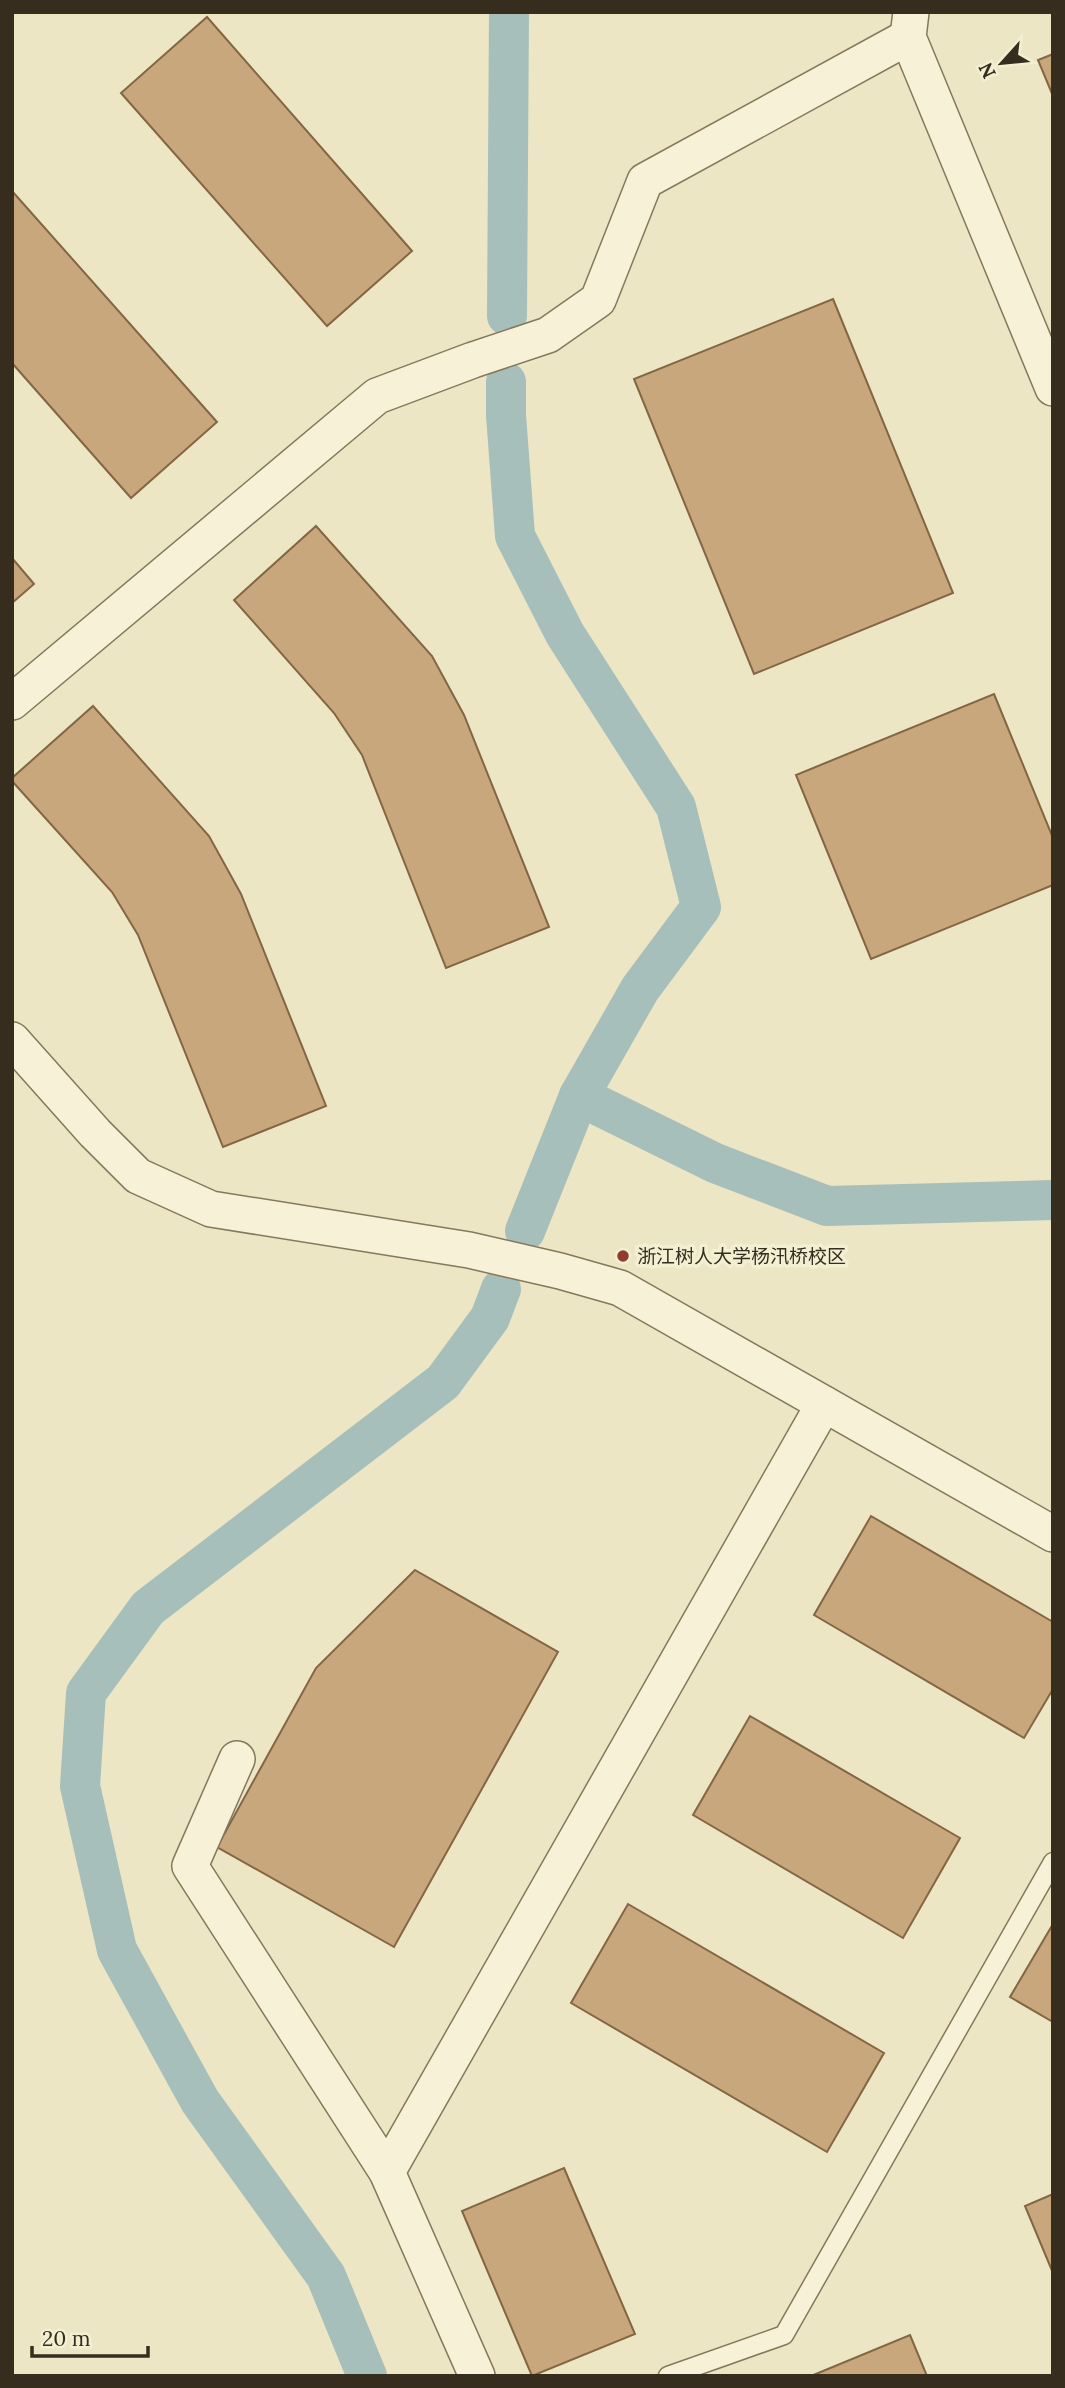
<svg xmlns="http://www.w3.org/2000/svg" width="1065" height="2388" font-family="Lora,'Noto Sans SC',serif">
  <rect width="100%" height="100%" fill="#ece6c4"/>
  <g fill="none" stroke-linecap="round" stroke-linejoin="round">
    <g stroke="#a6bfbb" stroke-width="40">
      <path d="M507 316 509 12"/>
      <path d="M506 382V415L515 536 565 634 676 807 701 907 640 989 579 1096 525 1231"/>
      <path d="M579 1096 715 1163 827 1206 1053 1200"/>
      <path d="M367 2376 326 2276 200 2101 117 1950 80 1786 86 1693 148 1608 443 1382 490 1318 501 1289"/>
    </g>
  </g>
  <g fill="#c8a77c" stroke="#836643" stroke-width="2">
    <path d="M207 17 412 251 327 326 121 93Z"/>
    <path d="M1053 54V96L1038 60Z"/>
    <path d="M12 191 217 422 131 498 12 363Z"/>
    <path d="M833 299 953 593 754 674 634 379Z"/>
    <path d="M316 526 432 656 464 715 549 927 446 968 362 755 334 713 234 600Z"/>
    <path d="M12 558 34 584 12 603Z"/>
    <path d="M994 694 1053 838V885L871 959 796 775Z"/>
    <path d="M93 706 209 836 241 894 326 1106 223 1147 138 935 112 892 12 781V778Z"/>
    <path d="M871 1516 1053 1622V1689L1024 1738 814 1615Z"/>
    <path d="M415 1570 558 1652 394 1947 217 1847 316 1668Z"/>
    <path d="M750 1716 960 1838 903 1938 693 1815Z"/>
    <path d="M628 1904 884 2053 827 2152 571 2003Z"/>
    <path d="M1053 1924V2022L1010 1997Z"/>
    <path d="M564 2168 635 2334 532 2376 462 2211Z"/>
    <path d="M1053 2194V2273L1025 2206Z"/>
    <path d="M910 2335 927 2376H811Z"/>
  </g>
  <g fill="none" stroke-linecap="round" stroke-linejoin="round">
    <defs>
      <path id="service" d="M668 2376 784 2335 1053 1862"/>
      <g id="minor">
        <path d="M911 12 908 37 1053 388"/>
        <path d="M12 702 377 396 473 360 548 335 598 300 645 181 908 37"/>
        <path d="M12 1040 95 1133 138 1176 211 1209 469 1250 560 1271 620 1288 1053 1534"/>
        <path d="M237 1759 190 1866 387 2172 477 2376"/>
        <path d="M387 2172 824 1404"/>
      </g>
    </defs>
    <use href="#service" stroke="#85785c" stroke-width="21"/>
    <use href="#minor" stroke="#85785c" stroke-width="38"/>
    <use href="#service" stroke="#f7f2d7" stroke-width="18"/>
    <use href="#minor" stroke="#f7f2d7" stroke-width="35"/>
  </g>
  <circle fill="#913c2f" stroke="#f3efd3" stroke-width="2.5" cx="623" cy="1256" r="7"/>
  <g text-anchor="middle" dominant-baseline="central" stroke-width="7" stroke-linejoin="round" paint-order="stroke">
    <g font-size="19" fill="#362d1f" stroke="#f3efd3" text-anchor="start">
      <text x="637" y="1256">浙江树人大学杨汛桥校区</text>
    </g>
  </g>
  <rect width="1065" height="2388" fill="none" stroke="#362d1f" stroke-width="28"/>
  <g transform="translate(1002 63) rotate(243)" stroke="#f3efd3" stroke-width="5" paint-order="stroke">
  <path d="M0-5L12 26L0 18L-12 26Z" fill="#362d1f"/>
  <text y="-10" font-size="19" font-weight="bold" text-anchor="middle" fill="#362d1f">N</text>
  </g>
  <path d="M32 2346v10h116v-10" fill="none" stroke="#362d1f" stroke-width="3.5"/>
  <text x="42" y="2346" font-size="21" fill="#362d1f" stroke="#f3efd3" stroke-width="5" paint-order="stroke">20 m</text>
</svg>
